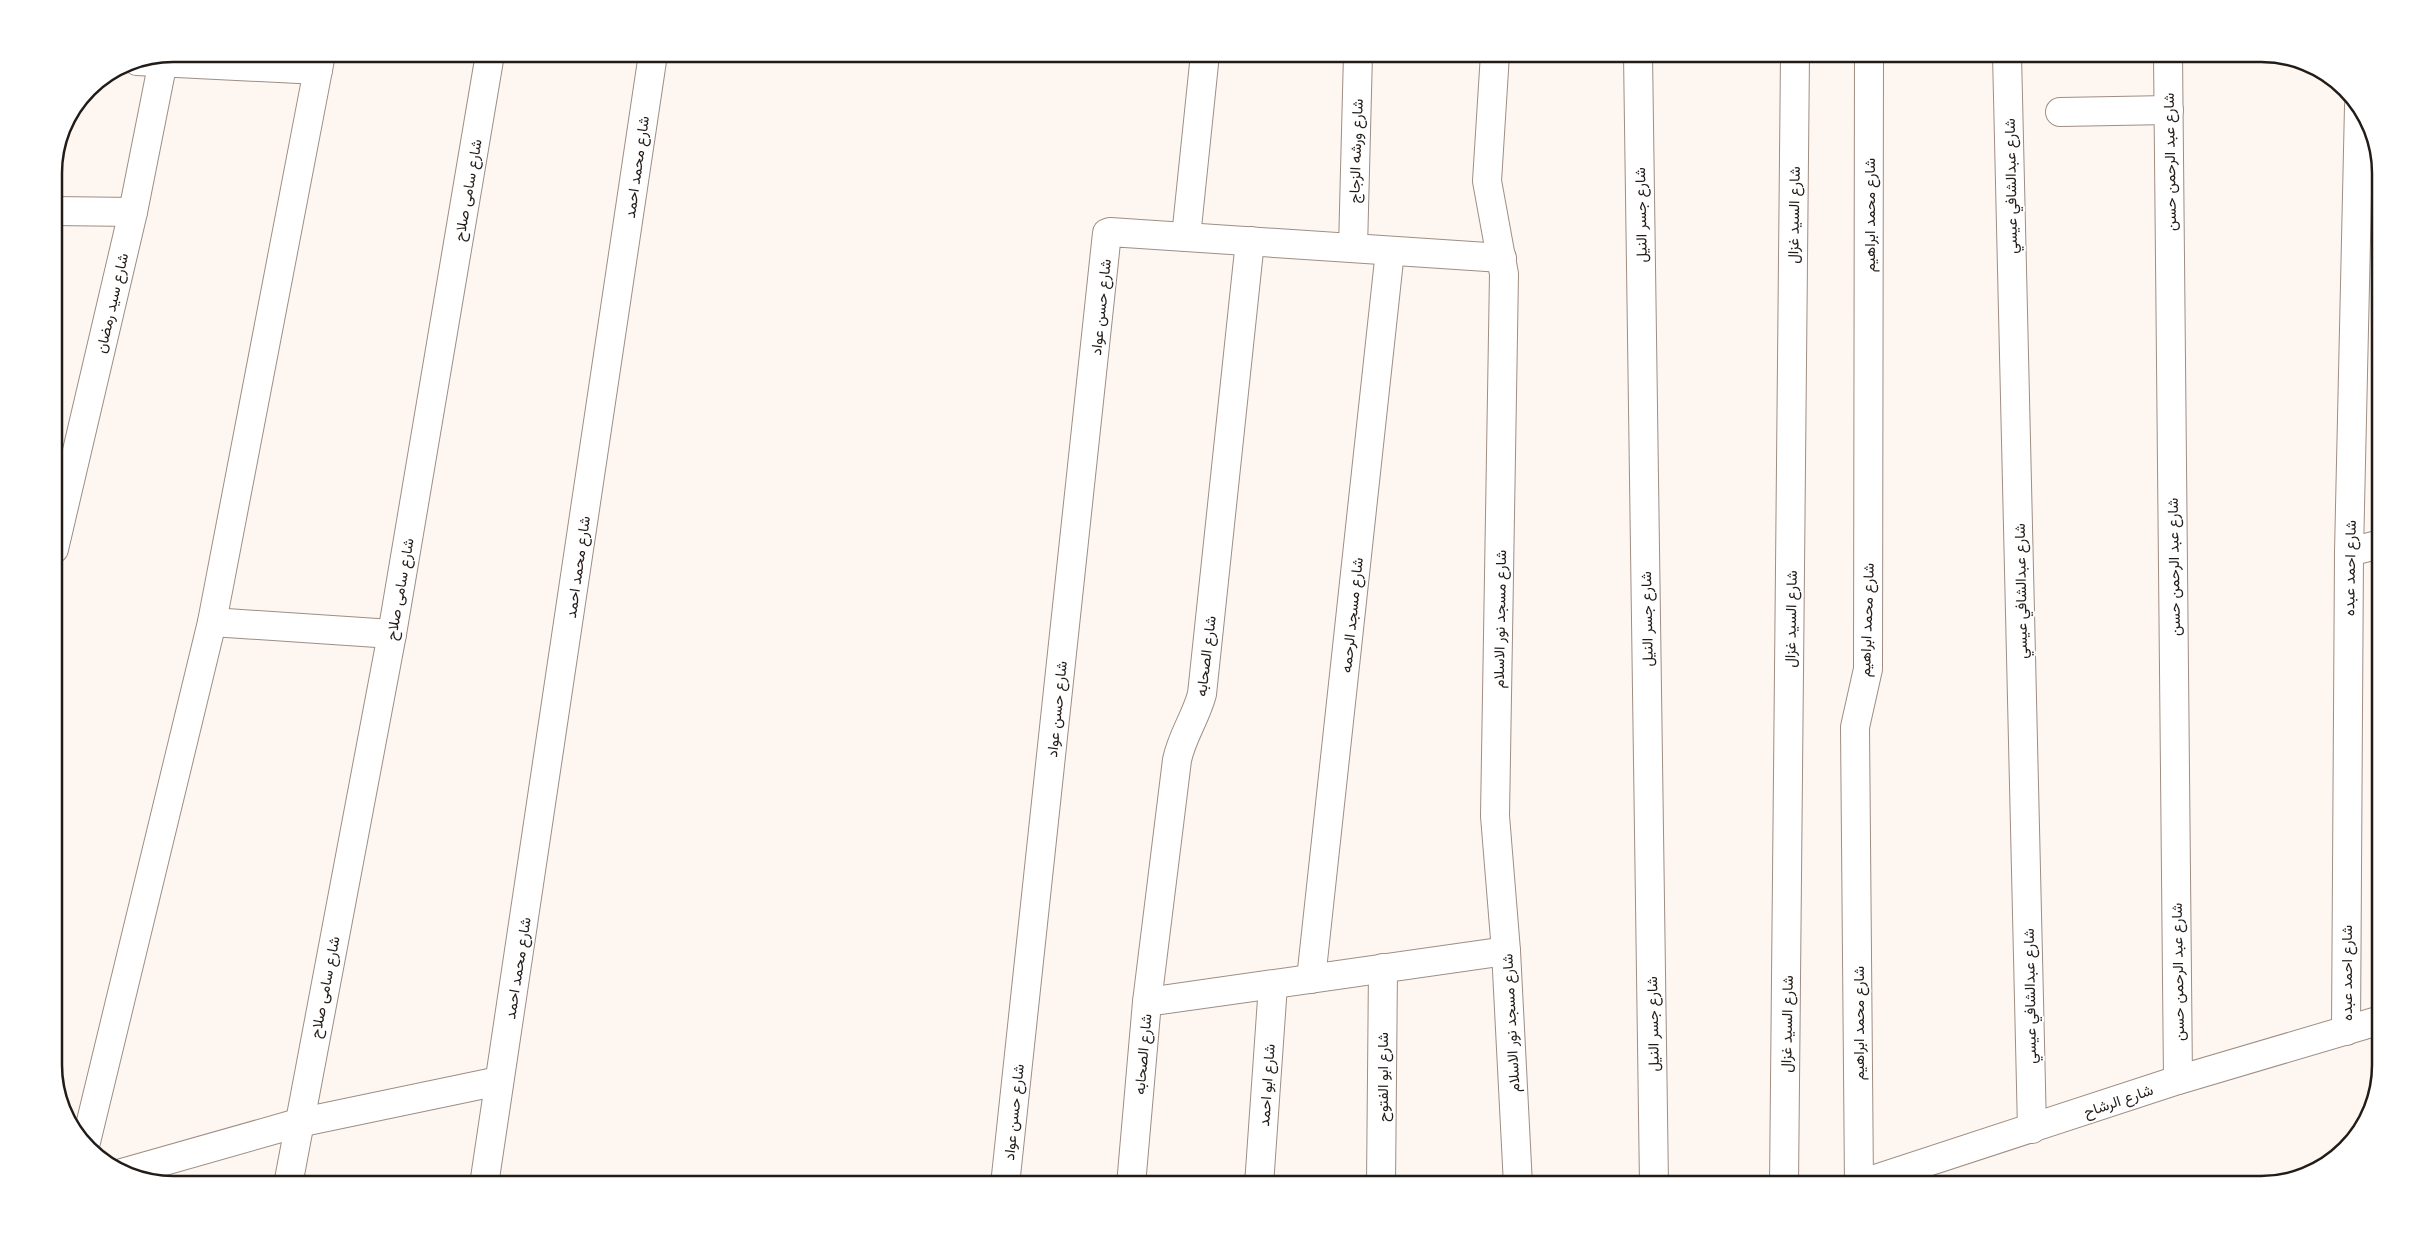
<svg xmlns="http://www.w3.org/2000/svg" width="2435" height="1239" font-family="'Noto Serif',Vazirmatn,serif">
  <rect width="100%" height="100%" fill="#fdf6f1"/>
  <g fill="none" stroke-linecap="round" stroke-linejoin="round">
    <defs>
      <g id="minor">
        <path d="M1495 54 1487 181 1504 274 1495 816 1506 951 1518 1185"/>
        <path d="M1638 54 1654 1185"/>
        <path d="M2007 54 2032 1129"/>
        <path d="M2168 54 2178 1080"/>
        <path d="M137 61 318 70"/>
        <path d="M2060 112 2169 110"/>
        <path d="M54 211 133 212"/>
        <path d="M1186 237 1205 54"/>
        <path d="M1353 248 1358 54"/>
        <path d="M54 549 133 212 164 56"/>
        <path d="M2349 552 2381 544"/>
        <path d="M212 622 392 634"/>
        <path d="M1311 979 1390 251"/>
        <path d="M1147 1002 1506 951"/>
        <path d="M2346 1031 2349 552 2359 106"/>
        <path d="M86 1142 212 622 321 54"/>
        <path d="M122 1173 298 1123 499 1081"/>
        <path d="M288 1185 392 634 490 54"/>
        <path d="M484 1185 653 54"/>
        <path d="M1005 1185 1107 233 1110 232 1502 258"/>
        <path d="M1131 1185 1147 1002 1177 760C1182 736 1196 717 1202 694L1250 241"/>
        <path d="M1259 1185 1273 985"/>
        <path d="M1381 1185 1383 968"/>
        <path d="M1784 1185 1795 54"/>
        <path d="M1857 1185 2178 1080 2381 1020"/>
        <path d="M1859 1185 1855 727 1868 669 1869 54"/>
      </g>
    </defs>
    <use href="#minor" stroke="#9e8e84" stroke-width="30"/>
    <use href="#minor" stroke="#fff" stroke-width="28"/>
  </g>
  <g text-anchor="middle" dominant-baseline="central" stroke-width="4" stroke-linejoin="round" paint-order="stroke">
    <g font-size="15" fill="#221c18" stroke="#fff">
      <text transform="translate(1355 151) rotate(-88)">شارع ورشه الزجاج</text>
      <text transform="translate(2169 162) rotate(-91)">شارع عبد الرحمن حسن</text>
      <text transform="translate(636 167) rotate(-82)">شارع محمد احمد</text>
      <text transform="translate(2010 186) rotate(-91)">شارع عبدالشافي عيسي</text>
      <text transform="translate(467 190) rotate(-80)">شارع سامى صلاح</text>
      <text transform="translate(1640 215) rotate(-91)">شارع جسر النيل</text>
      <text transform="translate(1793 215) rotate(-89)">شارع السيد غزال</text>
      <text transform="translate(1869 215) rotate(-90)">شارع محمد ابراهيم</text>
      <text transform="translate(111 303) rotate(-77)">شارع سيد رمضان</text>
      <text transform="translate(1100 307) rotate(-84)">شارع حسن عواد</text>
      <text transform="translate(577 567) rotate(-82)">شارع محمد احمد</text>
      <text transform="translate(2173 567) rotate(-91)">شارع عبد الرحمن حسن</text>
      <text transform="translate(2349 568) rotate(-89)">شارع احمد عبده</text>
      <text transform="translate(399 589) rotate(-80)">شارع سامى صلاح</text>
      <text transform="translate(2020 591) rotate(-91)">شارع عبدالشافي عيسي</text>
      <text transform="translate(1351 615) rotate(-84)">شارع مسجد الرحمه</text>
      <text transform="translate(1499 619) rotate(-89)">شارع مسجد نور الاسلام</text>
      <text transform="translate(1646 619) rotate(-91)">شارع جسر النيل</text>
      <text transform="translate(1790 619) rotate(-89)">شارع السيد غزال</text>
      <text transform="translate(1866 620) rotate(-88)">شارع محمد ابراهيم</text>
      <text transform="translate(1205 656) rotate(-83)">شارع الصحابه</text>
      <text transform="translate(1056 709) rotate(-84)">شارع حسن عواد</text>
      <text transform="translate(517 968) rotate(-81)">شارع محمد احمد</text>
      <text transform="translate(2177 972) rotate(-91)">شارع عبد الرحمن حسن</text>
      <text transform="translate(2346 973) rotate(-90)">شارع احمد عبده</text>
      <text transform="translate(324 987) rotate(-79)">شارع سامى صلاح</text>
      <text transform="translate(2029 996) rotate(-91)">شارع عبدالشافي عيسي</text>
      <text transform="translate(1510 1023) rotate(-93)">شارع مسجد نور الاسلام</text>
      <text transform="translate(1858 1023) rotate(-90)">شارع محمد ابراهيم</text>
      <text transform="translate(1652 1024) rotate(-91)">شارع جسر النيل</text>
      <text transform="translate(1786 1024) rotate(-89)">شارع السيد غزال</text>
      <text transform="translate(1142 1054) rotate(-85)">شارع الصحابه</text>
      <text transform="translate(1382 1077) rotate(-90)">شارع ابو الفتوح</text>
      <text transform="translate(1266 1085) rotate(-86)">شارع ابو احمد</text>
      <text transform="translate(2118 1100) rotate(-19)">شارع الرشاح</text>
      <text transform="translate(1013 1112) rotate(-84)">شارع حسن عواد</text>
    </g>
  </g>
  <path d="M0 0H2435V1239H0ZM173 62H2261A111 111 0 0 1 2372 173V1065A111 111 0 0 1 2261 1176H173A111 111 0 0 1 62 1065V173A111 111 0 0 1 173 62Z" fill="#fff" fill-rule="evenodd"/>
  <path fill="none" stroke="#221c18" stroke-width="2.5" d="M173 62H2261A111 111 0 0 1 2372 173V1065A111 111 0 0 1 2261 1176H173A111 111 0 0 1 62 1065V173A111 111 0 0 1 173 62Z"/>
</svg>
